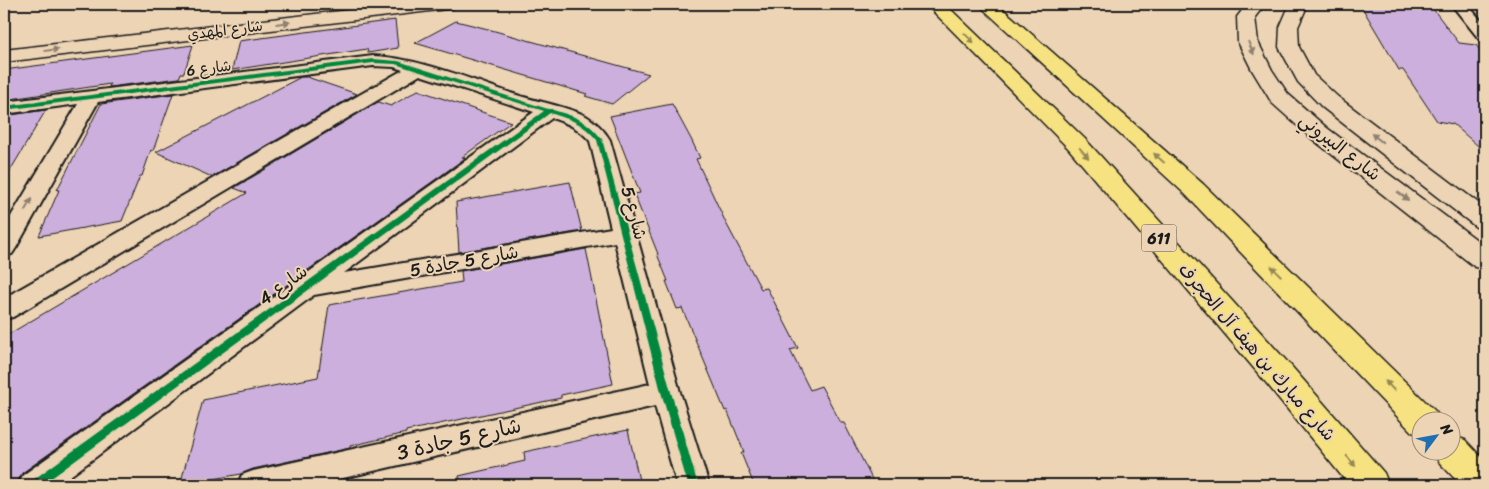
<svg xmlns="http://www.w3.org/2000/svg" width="1489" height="489" font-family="Sriracha,'Playpen Sans Arabic',sans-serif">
  <rect width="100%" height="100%" fill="#ecd4b4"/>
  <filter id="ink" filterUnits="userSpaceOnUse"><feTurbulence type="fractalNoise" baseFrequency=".02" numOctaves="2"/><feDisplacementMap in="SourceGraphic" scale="10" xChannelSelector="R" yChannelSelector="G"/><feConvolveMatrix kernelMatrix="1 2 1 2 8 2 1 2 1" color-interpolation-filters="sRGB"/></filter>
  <g filter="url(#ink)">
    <g fill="#ccafdc" stroke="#1c1c1c">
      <path d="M1360 4 1430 5 1459 43 1476 45 1485 57V152L1453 124 1437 121 1403 70H1399Z"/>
      <path d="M395 20 398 48 368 53 367 49 232 70 239 41Z"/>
      <path d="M456 21 484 28 649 74 612 104 585 96 587 94 415 43Z"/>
      <path d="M193 45 184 73H181L179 78 109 87 110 84 4 100V70Z"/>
      <path d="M301 77H307L357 94 212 177 156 152Z"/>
      <path d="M418 90 511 122 462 157 465 158 439 177 22 473 16 485H4V337L247 193 234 188 378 102 391 106Z"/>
      <path d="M173 94 153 151 151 150 142 176H140L122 221 39 236 59 190H57L101 104Z"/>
      <path d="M672 104 691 139 700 158 696 159 726 223 761 289 767 288 798 348 790 350 810 390 821 386 841 423H844L875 485H754L741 453 744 452 727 410 725 411 682 308 677 309 666 281H668L657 254H658L634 194 640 193 610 116Z"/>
      <path d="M46 110 4 181V116Z"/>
      <path d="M570 182 582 231 459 252 456 202Z"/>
      <path d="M586 249 613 384 561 395V398L406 431V433L350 446V448L253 469 241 474 180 485 203 400 318 377 329 305 462 282 461 271Z"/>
      <path d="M628 430 640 485H460L459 476 525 461 524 452Z"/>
    </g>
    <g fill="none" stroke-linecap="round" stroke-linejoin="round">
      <defs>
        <g id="minor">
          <path d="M1451 4H1467L1485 25V40L1479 39Z"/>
          <path d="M373 56C421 58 474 81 520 96 540 102 568 107 586 116 596 122 604 130 610 140L680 392 709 485H677L655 406 313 485H237L242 475 253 471 650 384 615 242 314 295 58 485H18L23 475 534 112 420 75 13 317 4 319V298L403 70 394 67 373 66 98 102 16 248 12 254 4 256V228L78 104 4 114V102ZM552 118C567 123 579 128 590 141L611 228 344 273Z"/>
        </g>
        <g id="tertiary">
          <path d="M1247 4H1265L1255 17 1258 42 1272 70 1288 94 1327 128 1485 246V269L1475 267 1311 138 1272 103 1252 70 1238 42 1237 17Z"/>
          <path d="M1290 4H1308L1298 27 1299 47 1314 75 1338 97 1485 208V229L1476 227 1322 107 1298 82 1279 47 1280 27Z"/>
        </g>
        <path id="secondary" d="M402 4H456L453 8 447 9 4 62V50Z"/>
        <g id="primary">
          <path d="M926 4H945L1085 139 1292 367 1384 473 1389 485H1349L1268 385 1069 149Z"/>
          <path d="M978 4H997L1203 184 1436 412 1441 422H1422V435L1412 432 1185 194Z"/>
          <path d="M1452 436 1465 440 1485 461V485H1461L1439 462 1434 452H1452Z"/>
        </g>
      </defs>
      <use href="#minor" stroke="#1c1c1c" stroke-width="4"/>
      <use href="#tertiary" stroke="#1c1c1c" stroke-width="3"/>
      <use href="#secondary" stroke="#1c1c1c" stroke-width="3"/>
      <use href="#primary" stroke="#1c1c1c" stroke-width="3"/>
      <use href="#minor" fill="#ecd4b4" fill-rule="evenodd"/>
      <use href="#tertiary" fill="#ecd4b4" fill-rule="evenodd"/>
      <use href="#secondary" fill="#ecd4b4" fill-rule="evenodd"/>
      <use href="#primary" fill="#f7e281" fill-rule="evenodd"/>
      <defs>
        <path id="cycleway" d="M373 59 398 61 548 109H552L553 110C576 117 586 119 602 139L671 392 698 485H688L661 392 597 140C582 122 571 120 550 113L42 485H29L30 482 544 111 395 64 373 63 4 110V106Z"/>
      </defs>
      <use href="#cycleway" stroke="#ecd4b4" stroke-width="3"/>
      <use href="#cycleway" fill="#00873e" fill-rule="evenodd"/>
    </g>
    <defs><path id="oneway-solid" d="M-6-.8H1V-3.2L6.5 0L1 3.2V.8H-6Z" transform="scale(1.25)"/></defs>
    <g fill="#8e8170">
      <use href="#oneway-solid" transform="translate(283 23) rotate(-7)"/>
      <use href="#oneway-solid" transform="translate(1251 48) rotate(66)"/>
      <use href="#oneway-solid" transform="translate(52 50) rotate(-7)"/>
      <use href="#oneway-solid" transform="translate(1377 138) rotate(-142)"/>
      <use href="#oneway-solid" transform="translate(1403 196) rotate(37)"/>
      <use href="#oneway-solid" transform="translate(28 205) rotate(-60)"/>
    </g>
    <g fill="#948954">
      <use href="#oneway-solid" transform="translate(969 38) rotate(45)"/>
      <use href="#oneway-solid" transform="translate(1084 153) rotate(49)"/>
      <use href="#oneway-solid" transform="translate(1159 158) rotate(-138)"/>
      <use href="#oneway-solid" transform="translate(1276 271) rotate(-135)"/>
      <use href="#oneway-solid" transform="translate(1390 386) rotate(-133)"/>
      <use href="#oneway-solid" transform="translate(1351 461) rotate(50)"/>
    </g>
  </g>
  <g text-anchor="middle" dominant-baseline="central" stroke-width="4" stroke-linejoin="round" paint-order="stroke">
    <g font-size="15" fill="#1c1c1c" stroke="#ecd4b4">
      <text transform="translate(225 30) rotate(-7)">شارع المهدي</text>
      <text transform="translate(209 68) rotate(-7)">شارع 6</text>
    </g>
    <rect fill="#ecd4b4" stroke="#5a534a" stroke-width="1" x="1141.5" y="224.5" width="35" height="27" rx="4"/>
    <g font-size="16" font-weight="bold" fill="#1c1c1c">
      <text x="1159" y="238">611</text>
    </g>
    <g font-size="18" fill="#1c1c1c" stroke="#ecd4b4">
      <text transform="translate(1340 147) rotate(38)">شارع البيروني</text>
      <text transform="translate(634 213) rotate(75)">شارع 5</text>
      <text transform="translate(464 261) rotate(-10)">شارع 5 جادة 5</text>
      <text transform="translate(283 285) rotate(-36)">شارع 4</text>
      <text transform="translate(1257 352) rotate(49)">شارع مبارك بن هيف آل الحجرف</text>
    </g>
    <g font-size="21" fill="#1c1c1c" stroke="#ecd4b4">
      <text transform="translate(459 439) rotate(-13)">شارع 5 جادة 3</text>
    </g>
  </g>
  <rect width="1489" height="489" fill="none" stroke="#ecd4b4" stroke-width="20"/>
  <rect x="10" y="10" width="1469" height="469" fill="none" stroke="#1c1c1c" stroke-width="2" filter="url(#ink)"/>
  <g transform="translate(1436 436) rotate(58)"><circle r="24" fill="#ecd4b4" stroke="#998a77"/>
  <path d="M0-4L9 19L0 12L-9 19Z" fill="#1f6fb2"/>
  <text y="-8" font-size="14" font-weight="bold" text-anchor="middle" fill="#1c1c1c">N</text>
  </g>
</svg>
